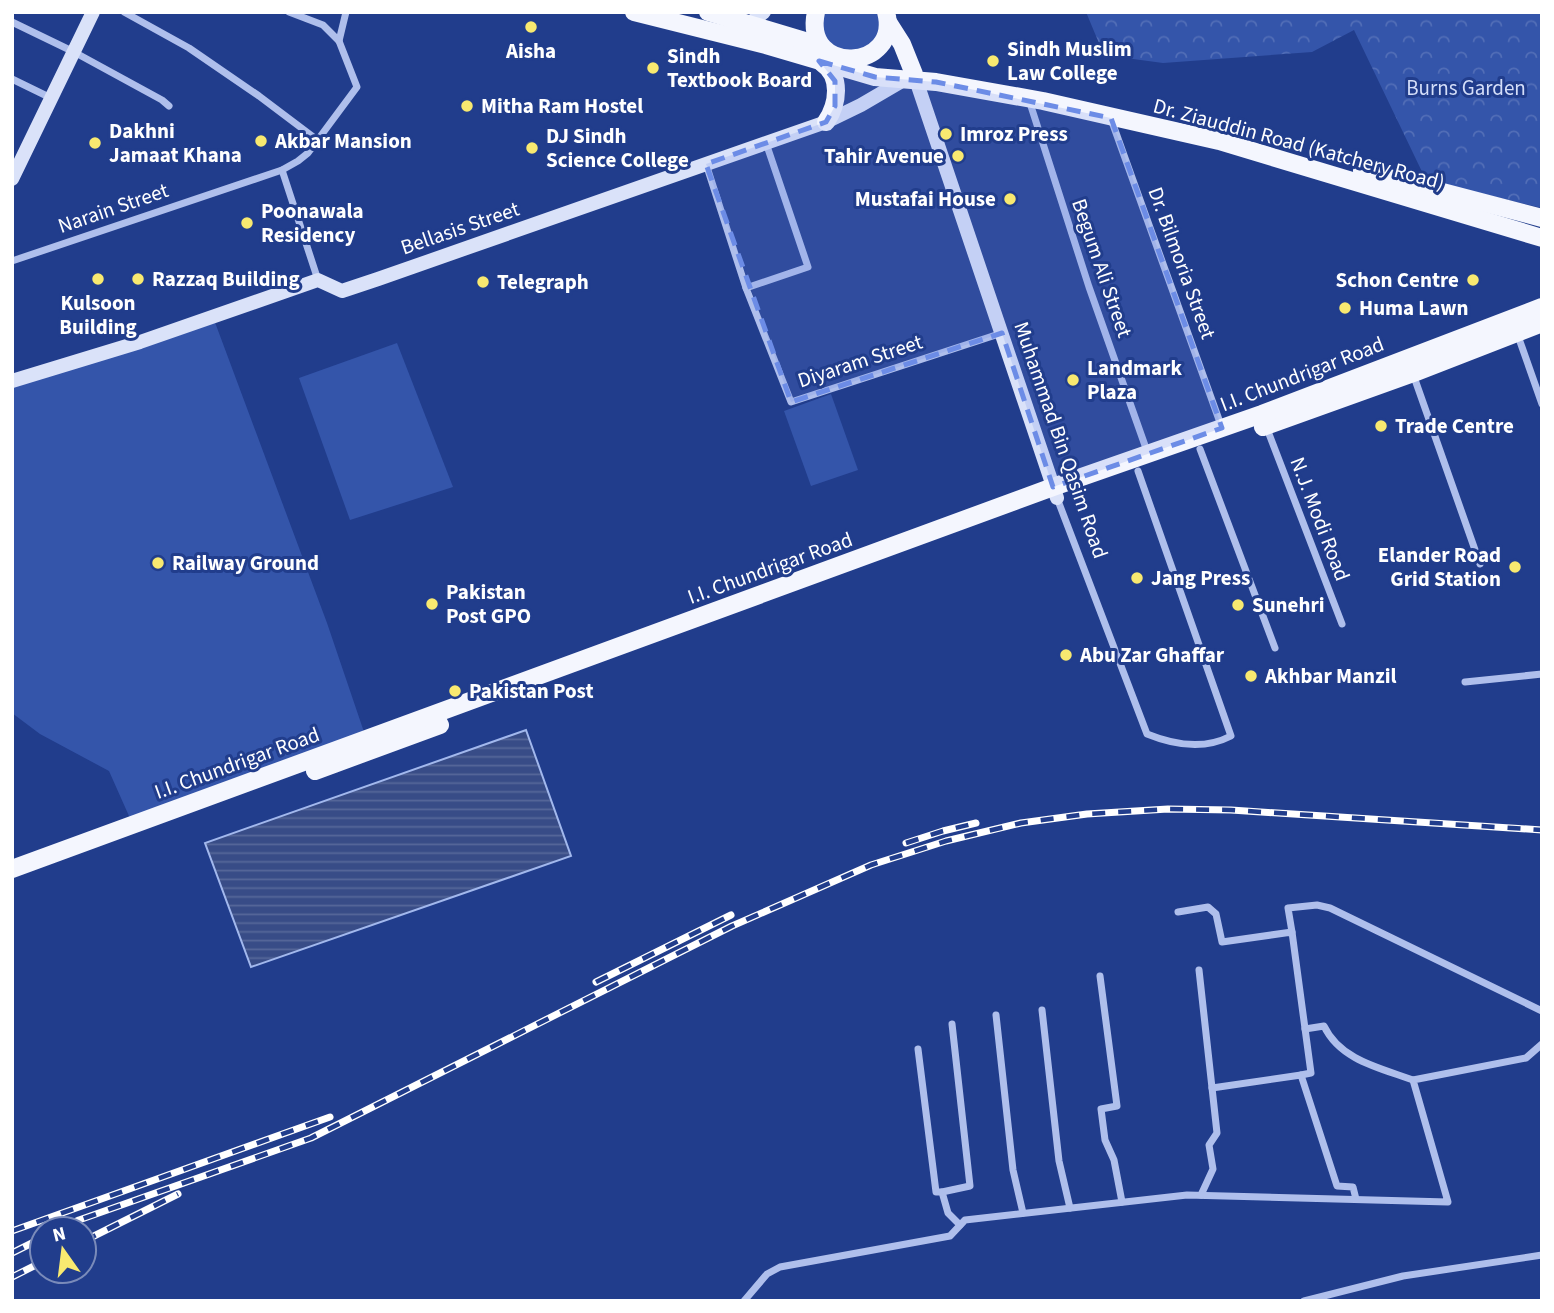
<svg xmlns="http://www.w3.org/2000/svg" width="1554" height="1313" font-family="'Source Sans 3',sans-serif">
  <defs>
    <pattern id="park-crowns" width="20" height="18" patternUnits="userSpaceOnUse" patternTransform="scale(1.75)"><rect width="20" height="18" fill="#3455aa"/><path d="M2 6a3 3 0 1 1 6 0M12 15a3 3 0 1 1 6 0" fill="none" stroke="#526eb7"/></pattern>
    <pattern id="water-rules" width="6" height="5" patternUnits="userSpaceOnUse" patternTransform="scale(1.75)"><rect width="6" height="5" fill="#384c87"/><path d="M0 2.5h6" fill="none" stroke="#566799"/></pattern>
  </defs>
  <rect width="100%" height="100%" fill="#213d8c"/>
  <g fill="#3455aa">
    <path d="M814 12H886L876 50 831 53Z"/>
    <path d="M213 317 327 623 364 732 133 825 109 771 40 734 12 713V381Z"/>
    <path d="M397 343 453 487 350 520 299 378Z"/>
    <path d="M831 394 858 470 811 486 784 411Z"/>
  </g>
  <path fill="url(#park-crowns)" d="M1086 12H1542V208L1426 180 1354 30 1312 52 1163 63 1126 58 1107 52 1101 48Z"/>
  <path fill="url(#water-rules)" stroke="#a2b8ed" stroke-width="2" d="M526 730 571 856 251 967 205 843Z"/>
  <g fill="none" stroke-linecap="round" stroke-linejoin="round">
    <g stroke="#afbfec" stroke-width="7">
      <path d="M124 12 189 48 259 96 316 139"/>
      <path d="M289 12 323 25 339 41"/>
      <path d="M12 22 74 52 162 100 169 106"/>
      <path d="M12 79 51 98"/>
      <path d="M1029 100 1089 287 1148 454"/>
      <path d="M1111 119 1222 428"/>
      <path d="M766 143 808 267 746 288 791 402 1002 333"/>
      <path d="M706 164 746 288"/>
      <path d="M282 170 318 280"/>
      <path d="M12 261 282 170 298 161 308 153 357 87 339 41 346 12"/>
      <path d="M1517 333 1542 404"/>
      <path d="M1413 374 1480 564"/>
      <path d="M1266 426 1342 624"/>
      <path d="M1200 449 1275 648"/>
      <path d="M1057 498 1147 734C1174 745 1204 750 1231 736L1138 471"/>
      <path d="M1465 682 1542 674"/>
      <path d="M1178 912 1208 907 1216 914 1222 942 1292 932 1311 1073 1301 1075"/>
      <path d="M1292 932 1288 908 1317 905 1330 908 1542 1011"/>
      <path d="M1199 970 1217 1133 1209 1145 1213 1169 1201 1195"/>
      <path d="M1100 976 1117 1106 1101 1109 1105 1140 1114 1160 1122 1202"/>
      <path d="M1042 1010 1059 1161 1070 1208"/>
      <path d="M996 1015 1013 1170 1023 1213"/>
      <path d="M1305 1029 1324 1026C1340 1060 1380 1068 1413 1080"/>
      <path d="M918 1049 936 1192H942L948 1213 960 1225"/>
      <path d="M1212 1088 1301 1075 1337 1186 1353 1187 1356 1199"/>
      <path d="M942 1192 970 1186 952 1024"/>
      <path d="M744 1301 767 1274 780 1267 950 1236 965 1220 1187 1195 1448 1202 1413 1080 1526 1058 1542 1044"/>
      <path d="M1304 1301 1403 1276 1542 1255"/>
    </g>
    <g stroke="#dae2f9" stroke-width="14">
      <path d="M750 23 764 12"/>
      <path d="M12 179 93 12"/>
      <path d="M12 381 140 342 318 280 342 291 378 279 826 122 861 105 914 74 1057 498"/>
    </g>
    <g stroke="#f4f6fe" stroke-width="18">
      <path d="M634 12 766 45 875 77 936 82 1043 101 1219 141 1542 238"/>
      <path d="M708 12 812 43 829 55 839 58"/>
      <path d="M816 12C802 77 902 71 886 12"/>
      <path d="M888 22 902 44 914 74"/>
      <path d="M822 63C842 76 838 104 826 122"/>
      <path d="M1362 171 1542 218"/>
      <path d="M1263 427 1416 372 1542 323"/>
      <path d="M315 771 440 725"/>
      <path d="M12 869 1053 487 1262 414 1542 307"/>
    </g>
    <defs>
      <g id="rail">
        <path d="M906 843 943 831 976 823"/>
        <path d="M596 982 731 915"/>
        <path d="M60 1229 79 1220 311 1138 732 926 871 865 946 841 1021 823 1087 814 1168 809 1231 810 1542 830"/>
        <path d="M12 1231 330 1117"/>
        <path d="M84 1241 178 1194"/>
        <path d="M12 1253 42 1238"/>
        <path d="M12 1277 42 1262"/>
      </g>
    </defs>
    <use href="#rail" stroke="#fff" stroke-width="7"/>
    <use href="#rail" stroke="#213d8c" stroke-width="4.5" stroke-dasharray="13" stroke-linecap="butt"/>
  </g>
  <path fill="#6c8ce6" fill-opacity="0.2" stroke="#6c8ce6" stroke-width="5" stroke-dasharray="14 9" stroke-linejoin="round" d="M819 61 875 77 936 82 1111 118 1222 428 1053 487 1002 333 791 402 706 164 826 122 835 106V81Z"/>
  <g fill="#f8e970" stroke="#213d8c" stroke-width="2.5">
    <circle cx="531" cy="27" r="7"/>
    <circle cx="993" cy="61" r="7"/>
    <circle cx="653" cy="68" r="7"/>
    <circle cx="467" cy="106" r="7"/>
    <circle cx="946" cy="134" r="7"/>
    <circle cx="261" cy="141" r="7"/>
    <circle cx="95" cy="143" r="7"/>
    <circle cx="532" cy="148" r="7"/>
    <circle cx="958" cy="156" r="7"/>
    <circle cx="1010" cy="199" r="7"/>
    <circle cx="247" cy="223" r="7"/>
    <circle cx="98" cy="279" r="7"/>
    <circle cx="138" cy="279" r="7"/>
    <circle cx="1473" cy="280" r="7"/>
    <circle cx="483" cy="282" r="7"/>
    <circle cx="1345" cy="308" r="7"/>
    <circle cx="1073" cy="380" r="7"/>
    <circle cx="1381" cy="426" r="7"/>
    <circle cx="158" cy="563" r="7"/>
    <circle cx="1515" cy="567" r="7"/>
    <circle cx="1137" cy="578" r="7"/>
    <circle cx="432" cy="604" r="7"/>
    <circle cx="1238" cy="605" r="7"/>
    <circle cx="1066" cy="655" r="7"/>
    <circle cx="1251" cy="676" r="7"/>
    <circle cx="455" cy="691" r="7"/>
  </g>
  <g text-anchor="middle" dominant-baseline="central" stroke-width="6" stroke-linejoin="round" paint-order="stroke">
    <g font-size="21" font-weight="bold" fill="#fff" stroke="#213d8c" text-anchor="start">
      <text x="1007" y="49">Sindh Muslim<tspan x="1007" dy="24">Law College</tspan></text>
      <text x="531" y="51" text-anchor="middle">Aisha</text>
      <text x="667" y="56">Sindh<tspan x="667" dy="24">Textbook Board</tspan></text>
      <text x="481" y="106">Mitha Ram Hostel</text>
      <text x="109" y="131">Dakhni<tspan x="109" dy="24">Jamaat Khana</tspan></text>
      <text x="960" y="134">Imroz Press</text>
      <text x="546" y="136">DJ Sindh<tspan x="546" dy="24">Science College</tspan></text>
      <text x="275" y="141">Akbar Mansion</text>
      <text x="944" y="156" text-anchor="end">Tahir Avenue</text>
      <text x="996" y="199" text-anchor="end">Mustafai House</text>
      <text x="261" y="211">Poonawala<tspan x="261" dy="24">Residency</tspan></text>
      <text x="152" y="279">Razzaq Building</text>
      <text x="1459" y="280" text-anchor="end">Schon Centre</text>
      <text x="497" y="282">Telegraph</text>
      <text x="98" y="303" text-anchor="middle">Kulsoon<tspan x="98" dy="24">Building</tspan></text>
      <text x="1359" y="308">Huma Lawn</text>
      <text x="1087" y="368">Landmark<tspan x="1087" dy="24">Plaza</tspan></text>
      <text x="1395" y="426">Trade Centre</text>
      <text x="1501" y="555" text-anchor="end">Elander Road<tspan x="1501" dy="24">Grid Station</tspan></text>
      <text x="172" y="563">Railway Ground</text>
      <text x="1151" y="578">Jang Press</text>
      <text x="446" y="592">Pakistan<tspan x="446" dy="24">Post GPO</tspan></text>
      <text x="1252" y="605">Sunehri</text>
      <text x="1080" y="655">Abu Zar Ghaffar</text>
      <text x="1265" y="676">Akhbar Manzil</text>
      <text x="469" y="691">Pakistan Post</text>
    </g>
    <g font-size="21" fill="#d4def9" stroke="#213d8c">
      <text x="1466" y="88">Burns Garden</text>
    </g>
    <g font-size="21" fill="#fff" stroke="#213d8c">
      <text transform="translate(1299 144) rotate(15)">Dr. Ziauddin Road (Katchery Road)</text>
      <text transform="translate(113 208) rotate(-19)">Narain Street</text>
      <text transform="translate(460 228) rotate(-19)">Bellasis Street</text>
      <text transform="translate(1182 263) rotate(70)">Dr. Bilmoria Street</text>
      <text transform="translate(1102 268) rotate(71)">Begum Ali Street</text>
      <text transform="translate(860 361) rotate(-18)">Diyaram Street</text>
      <text transform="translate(1302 374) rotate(-21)">I.I. Chundrigar Road</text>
      <text transform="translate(1061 440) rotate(71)">Muhammad Bin Qasim Road</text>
      <text transform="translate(1320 519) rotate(69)">N.J. Modi Road</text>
      <text transform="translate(770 568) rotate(-20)">I.I. Chundrigar Road</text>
      <text transform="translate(237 763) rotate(-20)">I.I. Chundrigar Road</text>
    </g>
  </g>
  <rect width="1554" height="1313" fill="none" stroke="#ffffff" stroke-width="28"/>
  <g transform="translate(63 1250) rotate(346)"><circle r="33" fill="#213d8c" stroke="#7a8bba" stroke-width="2"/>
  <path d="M0-5L12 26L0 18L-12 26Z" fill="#f8e970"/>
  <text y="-10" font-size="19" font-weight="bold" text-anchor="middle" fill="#ffffff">N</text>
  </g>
</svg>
